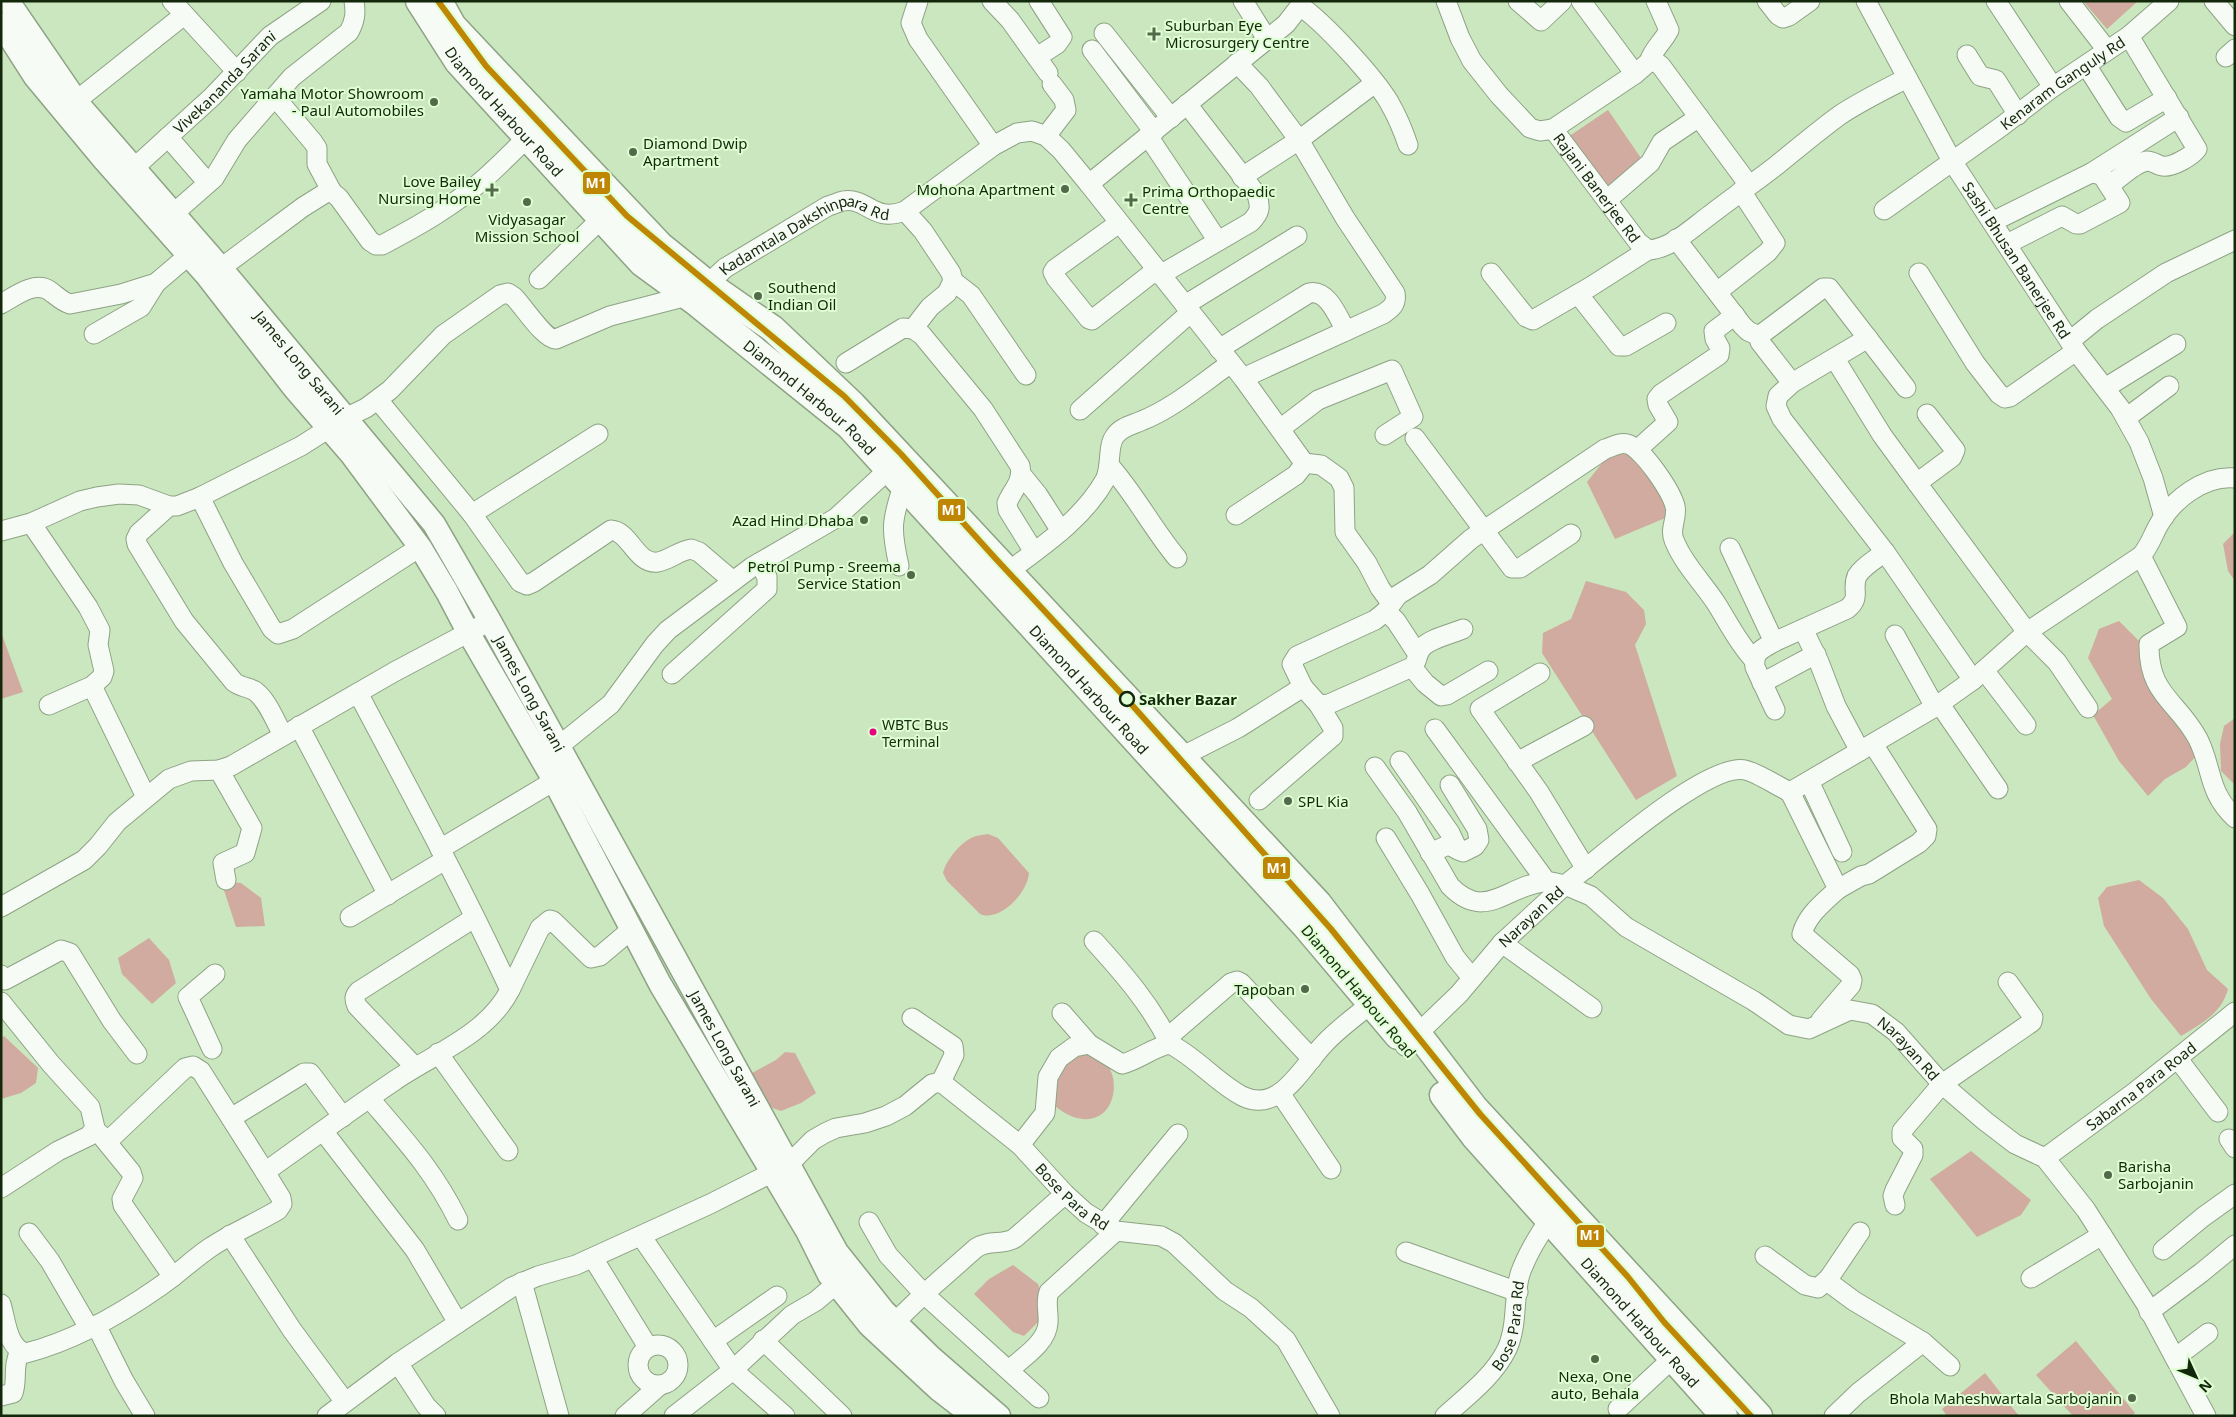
<svg xmlns="http://www.w3.org/2000/svg" width="2236" height="1417" font-family="'Noto Sans',sans-serif">
  <rect width="100%" height="100%" fill="#cae7bf"/>
  <g fill="#d1aba0">
    <path d="M2083 1H2138L2107 29Z"/>
    <path d="M1608 110 1643 161 1607 192 1568 137Z"/>
    <path d="M1629 451 1675 514 1615 539 1587 482 1607 457Z"/>
    <path d="M2235 532V581L2228 571 2223 544Z"/>
    <path d="M1586 581 1626 592 1644 610 1646 624 1635 645 1677 776 1636 800 1542 653 1543 633 1571 619Z"/>
    <path d="M2119 621 2144 646 2197 755 2186 767 2165 779 2148 796 2119 761 2093 715 2112 699 2088 658 2099 629Z"/>
    <path d="M1 632 23 692 1 699Z"/>
    <path d="M2235 718V785L2221 771 2220 744 2224 726Z"/>
    <path d="M988 834 998 838 1029 873C1028 892 1000 923 980 914L947 881 943 873C946 860 962 840 976 836 980 835 984 835 988 834Z"/>
    <path d="M2139 880 2163 898 2188 929 2207 970 2228 989C2222 1013 2201 1024 2181 1036L2151 999 2104 926 2098 898 2107 887Z"/>
    <path d="M221 881 241 883 261 898 265 926 236 927Z"/>
    <path d="M149 938 169 960 176 983 152 1004 122 974 118 958Z"/>
    <path d="M4 1036 38 1068 36 1083 21 1093 1 1099V1038Z"/>
    <path d="M1088 1050C1094 1054 1103 1059 1107 1064 1122 1085 1112 1122 1083 1119 1070 1118 1058 1109 1049 1101L1052 1078 1068 1055Z"/>
    <path d="M785 1052 795 1053 816 1093 801 1103 781 1111 767 1106 754 1081 752 1073 776 1060Z"/>
    <path d="M1971 1151 2031 1200 2021 1215 1977 1237 1930 1179Z"/>
    <path d="M1013 1265 1038 1284 1048 1312 1024 1336 1013 1332 974 1294 989 1279Z"/>
    <path d="M2076 1341 2135 1413 2132 1416H2073L2036 1375Z"/>
    <path d="M1985 1373 2019 1416H1947L1942 1409Z"/>
  </g>
  <g fill="none" stroke-linecap="round" stroke-linejoin="round">
    <defs>
      <g id="minor">
        <path d="M172 1 237 72"/>
        <path d="M918 1 911 23 918 39 993 146"/>
        <path d="M992 1 1010 20 1048 73"/>
        <path d="M1243 1 1267 39"/>
        <path d="M1446 1 1460 38 1472 61 1499 95 1530 128 1540 131 1553 129"/>
        <path d="M1518 1 1541 21 1562 1"/>
        <path d="M1581 1 1635 74"/>
        <path d="M1767 1 1778 15 1783 18 1789 16 1810 1"/>
        <path id="s1" d="M1866 1 1952 161 2076 351 2120 408 2139 442 2153 478 2164 517"/>
        <path d="M1996 1 2053 87"/>
        <path d="M2069 1 2107 50"/>
        <path d="M2214 1 2235 26"/>
        <path d="M1300 6C1324 22 1374 77 1389 102 1397 116 1403 130 1408 145"/>
        <path d="M1104 33 1171 118"/>
        <path d="M1092 50 1154 132"/>
        <path d="M1967 55 1980 76 1996 80 2018 115"/>
        <path d="M1037 57 1057 44 1062 37 1039 1"/>
        <path d="M2226 57 2235 49"/>
        <path d="M1649 62C1653 49 1663 42 1669 30L1656 1"/>
        <path d="M1237 63 1259 86 1299 140 1345 218 1395 293C1397 304 1392 308 1383 314L1243 378"/>
        <path d="M2086 65 2119 117 2126 122 2167 98"/>
        <path d="M275 97 313 142 317 148V164L332 192"/>
        <path d="M76 101 184 15"/>
        <path d="M1046 136 1066 110 1064 100 1052 84"/>
        <path d="M1148 136 1218 241"/>
        <path d="M168 137 208 183"/>
        <path id="s2" d="M134 168 212 97 270 36 321 1"/>
        <path d="M2091 173 2179 117"/>
        <path d="M1242 177 1299 140 1375 83"/>
        <path d="M1089 184 1243 378 1302 460 1303 466 1296 475 1236 515"/>
        <path id="s3" d="M1749 185 1661 66 1656 62H1649L1635 74 1553 129 1638 242 1648 250C1671 249 1692 228 1710 215 1732 198 1755 182 1777 165 1798 148 1818 131 1840 115 1861 101 1884 90 1907 78"/>
        <path d="M2110 185C2120 178 2134 163 2147 161 2153 161 2157 165 2162 166 2172 168 2192 156 2197 149L2129 36"/>
        <path d="M1607 200 1650 163 1662 142 1699 117"/>
        <path id="s4" d="M1884 210 2002 126 2053 87 2129 36 2169 1"/>
        <path d="M905 211 923 231 951 273 953 281 947 293 930 307 913 329"/>
        <path d="M173 214 214 178 237 140 292 77 349 32C355 21 356 13 354 1"/>
        <path d="M1992 222 2091 173 2102 175 2120 203 2080 224H2076L2062 216 2007 244"/>
        <path d="M1119 223 1055 269 1053 272 1056 278 1089 319 1092 320 1156 270"/>
        <path d="M1676 239 1742 325 1748 331 1759 336"/>
        <path d="M221 268 303 207 327 192H332L339 198 370 241 376 245H382C418 226 454 206 485 178 502 163 518 146 535 130"/>
        <path d="M1491 273 1526 317 1533 320 1590 287 1648 250"/>
        <path d="M1919 273 1975 363 1999 394 2005 398 2010 397 2076 351"/>
        <path d="M1160 275 1251 222C1260 212 1261 208 1257 195L1187 104"/>
        <path d="M539 279 601 219"/>
        <path d="M953 281 971 295 1026 375"/>
        <path d="M1717 292 1768 252 1775 243 1741 191"/>
        <path d="M1578 294 1619 346H1626L1666 323"/>
        <path d="M1 304C14 297 35 280 50 291 57 296 61 301 70 304L121 294 156 283 189 255"/>
        <path d="M1185 305 1297 236"/>
        <path d="M94 334 141 307 156 283"/>
        <path d="M1868 338 1792 383 1778 396 1776 406 1782 419 1885 552 1973 680"/>
        <path d="M2070 341 2097 319 2166 273 2235 240"/>
        <path d="M1219 349 1309 293C1328 289 1338 317 1346 331"/>
        <path d="M1835 359 1882 435 1917 483 2027 632 2057 662 2088 708"/>
        <path d="M846 363 903 328 913 329 922 335 983 409 1020 466C1023 482 1013 489 1007 503L1008 510 1034 552"/>
        <path d="M1792 383 1760 342 1759 336 1823 288H1829L1906 388"/>
        <path d="M2105 388 2176 344"/>
        <path d="M378 400 472 514 520 582 527 585 534 582 611 530C630 531 636 565 658 562 669 560 679 551 691 549L699 552 733 581"/>
        <path d="M1080 410 1190 313"/>
        <path d="M2126 418 2169 386"/>
        <path d="M1280 429 1318 400 1392 370 1413 417 1385 435"/>
        <path d="M1415 438 1512 568H1520L1571 534"/>
        <path d="M1638 449 1668 422 1658 405 1657 399 1661 394 1719 355 1720 348 1715 339 1714 331 1735 315"/>
        <path d="M1303 463 1321 465 1339 478 1344 488 1345 532 1367 563 1380 588 1391 603"/>
        <path d="M1109 465C1135 494 1152 528 1177 558"/>
        <path d="M1021 474 1038 495 1061 531"/>
        <path d="M1917 483 1952 457 1955 450 1927 414"/>
        <path d="M200 497 233 563 272 629 278 634 293 629 420 547"/>
        <path d="M169 506 139 533 136 539 137 544 184 621 234 682C240 687 248 687 255 691 268 701 275 721 283 735"/>
        <path d="M472 514 598 434"/>
        <path d="M31 523 88 607 100 630 98 645 104 671 102 677 92 686 49 705"/>
        <path id="s5" d="M1 531 31 523 80 501 97 497 119 494 139 495 169 506H177L200 497 301 446 345 418 366 408 390 390 443 335 500 295 508 293 514 297C523 306 545 340 556 339L610 316 687 296 708 284 725 268 828 206C833 205 838 202 843 201 868 197 872 223 905 211L993 146 1017 133 1032 131 1046 136 1061 150 1089 184 1286 24 1300 6 1301 1"/>
        <path d="M1730 548 1774 642C1762 649 1753 652 1755 667L1775 710"/>
        <path d="M2141 556 2177 627 2149 644C2148 695 2178 701 2198 739 2213 769 2207 791 2235 818"/>
        <path d="M899 566C891 530 891 522 903 486"/>
        <path d="M1009 571C1044 545 1083 519 1105 480 1112 466 1107 446 1115 436 1121 427 1132 425 1141 421 1174 408 1202 383 1231 363"/>
        <path d="M1386 611 1396 621 1415 650 1420 651"/>
        <path d="M1803 629 1819 662 1836 706 1860 751"/>
        <path d="M1895 635 1935 707"/>
        <path d="M1774 642 1847 609C1862 597 1851 590 1857 576 1863 566 1876 559 1885 552"/>
        <path d="M1412 667 1425 683 1441 696 1447 695 1488 671"/>
        <path d="M1984 670 2026 725"/>
        <path d="M1540 673 1480 709 1539 792 1586 869"/>
        <path d="M672 674 767 589V577L759 563"/>
        <path d="M1762 683 1816 654"/>
        <path d="M92 686 146 797"/>
        <path d="M1303 687 1319 705 1329 704 1412 667C1418 662 1416 657 1420 650 1427 639 1451 634 1463 629"/>
        <path d="M1939 703 1998 789"/>
        <path d="M299 726 388 895"/>
        <path d="M1435 729 1546 881"/>
        <path d="M559 746 611 704 655 644 668 630 752 567 836 518 888 470"/>
        <path d="M1181 757 1238 728 1303 687 1292 664 1297 656 1375 620 1386 611 1398 595 1430 575 1471 539 1605 449C1612 447 1620 442 1627 444 1642 447 1671 491 1675 506 1678 518 1669 528 1674 540 1683 563 1702 582 1716 603 1728 622 1738 643 1754 660"/>
        <path d="M1400 761 1450 833 1458 850"/>
        <path d="M1517 762 1584 726"/>
        <path d="M1375 767 1407 812 1450 886C1486 923 1508 884 1545 882 1551 881 1559 884 1565 885 1598 860 1707 762 1745 770 1756 772 1779 787 1790 792L1935 707 1973 680 2027 632 2141 556C2149 547 2152 537 2158 526 2172 500 2204 475 2235 478"/>
        <path d="M219 770 252 828 245 853 223 863 226 880"/>
        <path d="M1809 781 1842 852"/>
        <path d="M1790 792 1838 889C1823 903 1807 915 1802 934L1850 975 1852 980 1851 985 1821 1020"/>
        <path d="M1259 800 1333 736V728L1319 705"/>
        <path d="M1386 838 1420 894 1455 957 1472 978"/>
        <path d="M440 849 554 781"/>
        <path d="M1430 853 1448 845 1463 852 1475 846 1479 840 1477 829 1450 785"/>
        <path d="M1838 889 1861 876 1869 874 1919 843 1926 836 1927 829 1873 744"/>
        <path d="M1 907 84 860 98 846 117 822 169 779 191 771 219 770 231 766 394 672 490 621"/>
        <path d="M350 917 445 860"/>
        <path d="M1094 941C1123 973 1151 1005 1170 1044"/>
        <path d="M1502 943 1592 1008"/>
        <path d="M1 975 5 980 61 950 70 953 112 1021 137 1054"/>
        <path d="M510 990 540 928 550 920 553 921 591 958 600 956 632 929"/>
        <path d="M1 1002 51 1064 90 1107 95 1128 89 1136 58 1151 1 1188"/>
        <path d="M1062 1013 1089 1044"/>
        <path d="M912 1018 953 1046 954 1055 941 1082"/>
        <path d="M1167 1038 1231 983 1237 981 1241 983 1312 1059"/>
        <path id="s6" d="M1405 1046 1459 994 1502 943 1565 885 1591 896 1626 927 1754 1001 1789 1025 1809 1029 1850 1010 1872 1014 1896 1032 1942 1084 1985 1121 2015 1144 2045 1158 2086 1210 2146 1304 2206 1416"/>
        <path d="M212 1049 188 997 215 974"/>
        <path d="M438 1053 508 1151"/>
        <path d="M2178 1059 2218 1112"/>
        <path d="M415 1067 357 1006C354 999 354 996 359 991L474 918"/>
        <path d="M1280 1093 1331 1169"/>
        <path d="M370 1099C405 1140 434 1171 458 1220"/>
        <path d="M231 1118 304 1073H310L314 1078 343 1117"/>
        <path d="M323 1131 415 1250 458 1323"/>
        <path d="M100 1134 131 1172 133 1178 122 1199 123 1205 173 1277"/>
        <path d="M2229 1139 2235 1148"/>
        <path d="M107 1142 185 1068 193 1066 201 1071 265 1172"/>
        <path d="M1020 1145 1045 1113 1048 1077 1059 1058 1074 1047 1089 1044 1122 1064C1139 1060 1153 1047 1170 1044 1197 1058 1216 1082 1242 1096 1280 1115 1303 1065 1325 1043 1339 1028 1356 1016 1372 1003"/>
        <path id="s7" d="M2045 1158 2135 1092 2235 1012"/>
        <path d="M1895 1205 1893 1196 1895 1190 1913 1155V1149L1902 1138V1131L1942 1084 2032 1022 2033 1017 2008 982"/>
        <path d="M869 1222 888 1255 924 1294 895 1322"/>
        <path d="M1103 1225 1178 1134"/>
        <path d="M1860 1232 1833 1272 1829 1278 1831 1284 1854 1301 1923 1342"/>
        <path d="M29 1233 50 1261 89 1328"/>
        <path d="M230 1235 292 1330 345 1402"/>
        <path d="M641 1236 733 1370 785 1416"/>
        <path d="M2163 1250 2203 1217 2235 1194"/>
        <path d="M1406 1252 1518 1292"/>
        <path d="M1765 1256 1805 1285 1818 1288 1829 1278"/>
        <path d="M593 1258 648 1347"/>
        <path d="M2031 1278 2102 1235"/>
        <path d="M522 1282 559 1416"/>
        <path d="M1 1304C6 1320 7 1348 26 1353 73 1341 119 1315 159 1287 177 1275 193 1259 211 1247 232 1233 256 1223 278 1210L282 1204 281 1198 265 1172C308 1141 351 1110 394 1081 433 1054 487 1035 510 990 463 889 410 791 358 693"/>
        <path d="M2149 1312 2201 1273 2235 1245"/>
        <path d="M96 1325 124 1381 145 1416"/>
        <path d="M763 1340 842 1416"/>
        <path d="M713 1341 777 1296"/>
        <circle cx="658" cy="1365" r="20"/>
        <path d="M2175 1358 2208 1333"/>
        <path d="M398 1363 426 1406 436 1416"/>
        <path d="M1009 1370C1022 1358 1047 1343 1048 1323 1049 1312 1045 1302 1049 1292L1116 1231"/>
        <path d="M1 1396 13 1393C18 1378 12 1367 20 1351"/>
        <path d="M1039 1398 924 1294 976 1248C990 1239 1002 1246 1015 1238L1065 1194"/>
        <path d="M1618 1409 1673 1358"/>
        <path id="s8" d="M327 1416 398 1363 512 1287 538 1276 576 1265 710 1204 789 1164 813 1140 825 1133 836 1128 865 1123 886 1116 905 1106 932 1084 941 1082 1020 1145 1065 1194 1086 1213 1116 1231 1161 1236 1174 1243 1225 1291 1251 1308 1286 1340 1330 1416"/>
        <path d="M625 1416 659 1386"/>
        <path d="M674 1416 733 1370 792 1315 816 1301 836 1284"/>
        <path id="s9" d="M1445 1416C1467 1396 1494 1376 1507 1349 1518 1325 1513 1297 1520 1274 1527 1254 1538 1237 1549 1220"/>
        <path d="M1834 1416 1858 1393 1923 1342 1950 1366"/>
      </g>
      <g id="major">
        <path id="s10" d="M8 1 80 106 221 268 434 524 490 621 837 1252 884 1311 931 1357 999 1416"/>
        <path d="M1 24 35 77 104 160 207 276 294 388 351 454 420 547 447 592 468 632 552 777 660 984 807 1231 829 1275 869 1325 938 1389 973 1416"/>
      </g>
      <g id="highway">
        <path id="s11" d="M419 1 458 62 642 263 694 301 849 426 1306 927 1398 1036"/>
        <path d="M439 1 453 26 660 245 708 284 773 329 853 405 1318 903 1474 1107 1759 1416"/>
        <path id="s12" d="M1443 1095 1474 1136 1724 1416"/>
      </g>
    </defs>
    <use href="#minor" stroke="#8da384" stroke-width="21"/>
    <use href="#major" stroke="#8da384" stroke-width="25"/>
    <use href="#highway" stroke="#8da384" stroke-width="29"/>
    <use href="#minor" stroke="#f7fbf5" stroke-width="19"/>
    <use href="#major" stroke="#f7fbf5" stroke-width="22"/>
    <use href="#highway" stroke="#f7fbf5" stroke-width="26"/>
    <defs>
      <path id="metro-1" d="M438 1 486 66 627 216 844 396 901 454 996 559 1132 705 1331 929 1480 1114 1628 1277 1664 1322 1751 1416"/>
    </defs>
    <use href="#metro-1" stroke="#defed3" stroke-width="10"/>
    <use href="#metro-1" stroke="#be8603" stroke-width="6"/>
  </g>
  <g fill="#536a4a" stroke="#defed3" stroke-width="2">
    <path d="M1151.5 26.5h5v5h5v5h-5v5h-5v-5h-5v-5h5z"/>
    <circle cx="434" cy="102" r="5"/>
    <circle cx="633" cy="152" r="5"/>
    <circle cx="1065" cy="189" r="5"/>
    <path d="M489.5 182.5h5v5h5v5h-5v5h-5v-5h-5v-5h5z"/>
    <path d="M1128.5 192.5h5v5h5v5h-5v5h-5v-5h-5v-5h5z"/>
    <circle cx="527" cy="202" r="5"/>
    <circle cx="758" cy="296" r="5"/>
    <circle cx="864" cy="520" r="5"/>
    <circle cx="911" cy="575" r="5"/>
    <circle cx="1288" cy="801" r="5"/>
    <circle cx="1305" cy="989" r="5"/>
    <circle cx="2108" cy="1175" r="5"/>
    <circle cx="1595" cy="1359" r="5"/>
    <circle cx="2132" cy="1398" r="5"/>
  </g>
  <circle fill="#defed3" stroke="#13270b" stroke-width="2.5" cx="1127" cy="699" r="7"/>
  <circle fill="#e5007d" stroke="#defed3" stroke-width="2" cx="873" cy="732" r="4.5"/>
  <g text-anchor="middle" dominant-baseline="central" stroke-width="4" stroke-linejoin="round" paint-order="stroke">
    <g font-size="14" fill="#13270b" stroke="#defed3" text-anchor="start">
      <text x="882" y="724">WBTC Bus<tspan x="882" dy="17">Terminal</tspan></text>
    </g>
    <g font-size="15" fill="#13270b" stroke="#defed3" text-anchor="end">
      <text x="1165" y="25" text-anchor="start">Suburban Eye<tspan x="1165" dy="17">Microsurgery Centre</tspan></text>
      <text x="424" y="93">Yamaha Motor Showroom<tspan x="424" dy="17">- Paul Automobiles</tspan></text>
      <text x="643" y="143" text-anchor="start">Diamond Dwip<tspan x="643" dy="17">Apartment</tspan></text>
      <text x="481" y="181">Love Bailey<tspan x="481" dy="17">Nursing Home</tspan></text>
      <text x="1055" y="189">Mohona Apartment</text>
      <text x="1142" y="191" text-anchor="start">Prima Orthopaedic<tspan x="1142" dy="17">Centre</tspan></text>
      <text x="527" y="219" text-anchor="middle">Vidyasagar<tspan x="527" dy="17">Mission School</tspan></text>
      <text x="768" y="287" text-anchor="start">Southend<tspan x="768" dy="17">Indian Oil</tspan></text>
      <text x="854" y="520">Azad Hind Dhaba</text>
      <text x="901" y="566">Petrol Pump - Sreema<tspan x="901" dy="17">Service Station</tspan></text>
      <text x="1298" y="801" text-anchor="start">SPL Kia</text>
      <text x="1295" y="989">Tapoban</text>
      <text x="2118" y="1166" text-anchor="start">Barisha<tspan x="2118" dy="17">Sarbojanin</tspan></text>
      <text x="1595" y="1376" text-anchor="middle">Nexa, One<tspan x="1595" dy="17">auto, Behala</tspan></text>
      <text x="2122" y="1398">Bhola Maheshwartala Sarbojanin</text>
    </g>
    <g font-size="15" fill="#13270b" stroke="#defed3">
      <text stroke="none"><textPath href="#s2" startOffset="125">Vivekananda Sarani</textPath></text>
      <text stroke="none"><textPath href="#s4" startOffset="219">Kenaram Ganguly Rd</textPath></text>
      <text stroke="none"><textPath href="#s11" startOffset="140">Diamond Harbour Road</textPath></text>
      <text stroke="none"><textPath href="#s3" startOffset="352">Rajani Banerjee Rd</textPath></text>
      <text stroke="none"><textPath href="#s5" startOffset="925">Kadamtala Dakshinpara Rd</textPath></text>
      <text stroke="none"><textPath href="#s1" startOffset="300">Sashi Bhusan Banerjee Rd</textPath></text>
      <text stroke="none"><textPath href="#s10" startOffset="465">James Long Sarani</textPath></text>
      <text stroke="none"><textPath href="#s11" startOffset="560">Diamond Harbour Road</textPath></text>
      <text stroke="none"><textPath href="#s11" startOffset="965">Diamond Harbour Road</textPath></text>
      <text stroke="none"><textPath href="#s10" startOffset="870">James Long Sarani</textPath></text>
      <text stroke="none"><textPath href="#s6" startOffset="181">Narayan Rd</textPath></text>
      <text transform="translate(1359 991) rotate(50)">Diamond Harbour Road</text>
      <text stroke="none"><textPath href="#s10" startOffset="1275">James Long Sarani</textPath></text>
      <text stroke="none"><textPath href="#s6" startOffset="631">Narayan Rd</textPath></text>
      <text stroke="none"><textPath href="#s7" startOffset="120">Sabarna Para Road</textPath></text>
      <text stroke="none"><textPath href="#s8" startOffset="881">Bose Para Rd</textPath></text>
      <text stroke="none"><textPath href="#s12" startOffset="301">Diamond Harbour Road</textPath></text>
      <text stroke="none"><textPath href="#s9" startOffset="115">Bose Para Rd</textPath></text>
    </g>
    <g font-size="15" font-weight="bold" fill="#13270b" stroke="#defed3" text-anchor="start">
      <text x="1139" y="699">Sakher Bazar</text>
    </g>
  </g>
  <g stroke="#defed3" stroke-width="2">
    <rect x="582" y="171" width="29" height="24" rx="5" fill="#be8603"/>
    <rect x="937" y="498" width="29" height="24" rx="5" fill="#be8603"/>
    <rect x="1262" y="856" width="29" height="24" rx="5" fill="#be8603"/>
    <rect x="1576" y="1224" width="29" height="24" rx="5" fill="#be8603"/>
  </g>
  <g font-size="14" text-anchor="middle" font-weight="bold" fill="#fff">
    <text x="596" y="188">M1</text>
    <text x="952" y="515">M1</text>
    <text x="1277" y="873">M1</text>
    <text x="1590" y="1240">M1</text>
  </g>
  <rect width="2236" height="1417" fill="none" stroke="#13270b" stroke-width="5"/>
  <g transform="translate(2196 1377) rotate(134)" stroke="#defed3" stroke-width="4" paint-order="stroke">
  <path d="M0-4L9 19L0 12L-9 19Z" fill="#13270b"/>
  <text y="-8" font-size="14" font-weight="bold" text-anchor="middle" fill="#13270b">N</text>
  </g>
</svg>
